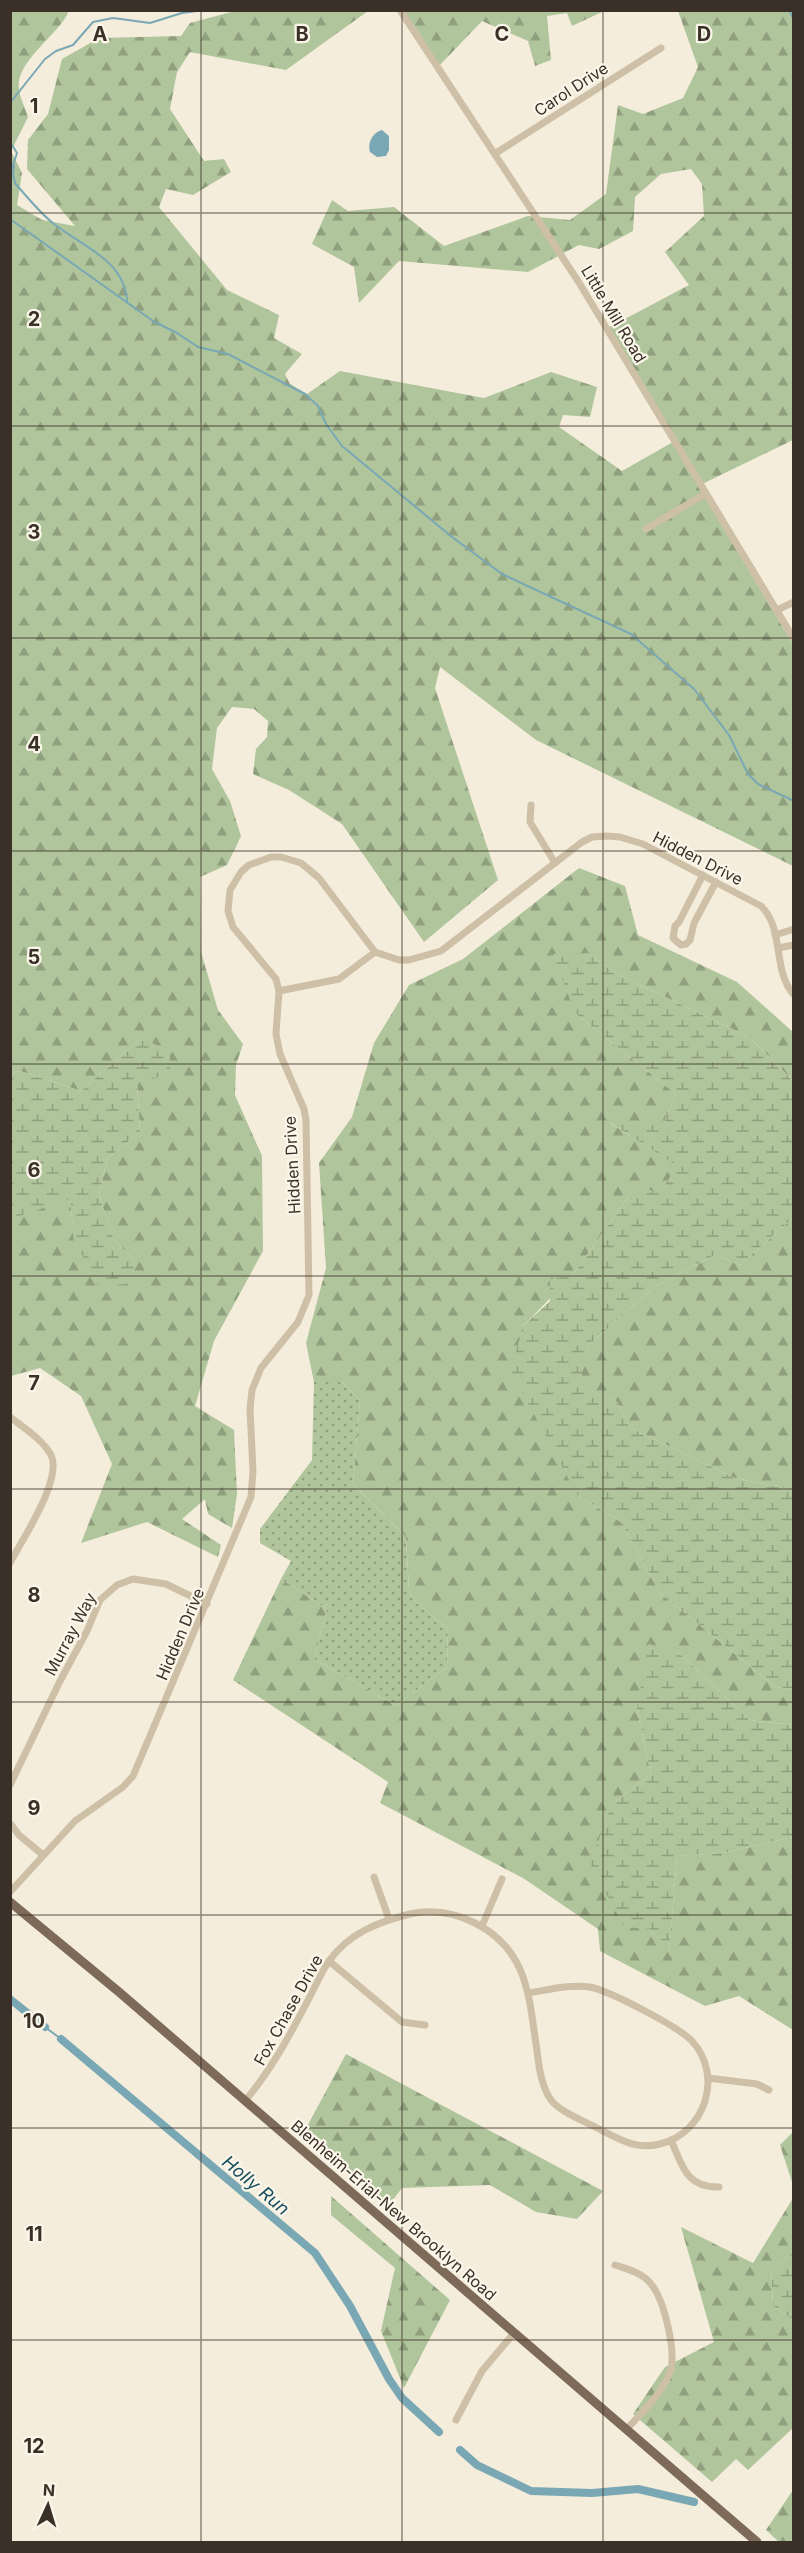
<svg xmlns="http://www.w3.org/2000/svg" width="804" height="2553" font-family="Inter,sans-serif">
  <defs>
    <pattern id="grass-dots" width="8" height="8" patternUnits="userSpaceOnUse" patternTransform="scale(1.5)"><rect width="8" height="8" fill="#b0c59b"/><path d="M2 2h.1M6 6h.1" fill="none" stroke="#90a07e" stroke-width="1.8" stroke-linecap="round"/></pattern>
    <pattern id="forest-firs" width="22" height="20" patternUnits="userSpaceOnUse" patternTransform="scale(1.5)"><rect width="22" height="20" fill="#b0c59b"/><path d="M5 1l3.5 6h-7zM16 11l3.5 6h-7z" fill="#90a07e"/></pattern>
    <pattern id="wetland-marsh" width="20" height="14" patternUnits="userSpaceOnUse" patternTransform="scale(1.5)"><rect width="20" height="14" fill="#b0c59b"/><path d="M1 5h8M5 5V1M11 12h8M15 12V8" fill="none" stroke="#90a07e"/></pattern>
  </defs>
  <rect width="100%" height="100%" fill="#f4eddc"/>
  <path fill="url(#grass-dots)" d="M314 1382H342L360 1400 353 1484 406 1537 409 1591 415 1601 448 1629 447 1667 396 1706 314 1659 327 1609 281 1579 291 1561 260 1543V1529L312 1460Z"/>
  <g fill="url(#forest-firs)">
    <path d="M11 11H69C58 36 15 61 19 89 20 98 25 108 28 117L11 151 22 173 17 205 42 220 75 226 27 169 28 140 48 114 62 59 99 38 181 36 190 23 235 11H368L286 70 190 52 177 72 170 109 204 161 224 159 231 172 193 195 166 189 159 207 227 290 279 315 274 338 302 354 285 374 290 384 307 394 340 371 484 398 551 372 597 387 590 417 563 415 559 427 622 471 673 442 604 330 689 285 665 252 704 216 702 184 691 169 661 174 635 197 633 231 599 249 579 245 528 272 399 261 359 303 354 267 312 244 332 200 348 211 394 207 444 246 528 216 570 220 606 194 618 105 643 114 683 98 698 67 678 11H793V440L698 486 793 644V866L536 740 440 667 435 688 498 880 424 942 342 824 289 790 253 774 256 749 267 737 268 721 254 709 232 707 217 728 212 769 230 801 241 836 227 865 200 877 201 952 218 1010 243 1044 236 1065 235 1095 262 1156 263 1251 214 1341 195 1406 234 1430 237 1494 232 1528 208 1514 205 1499 182 1519 221 1545 218 1557 147 1522 81 1543 112 1464 81 1396 40 1368 11 1376 10 1219 70 1198 74 1240 136 1262 114 1240 99 1195 107 1159 140 1132 137 1082 141 1038 81 1091 20 1071 11 1074Z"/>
    <path d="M400 11H604L572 26 567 13 547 16 551 60 535 66 528 41 482 21 439 66Z"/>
    <path d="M579 868 625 886 638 935 737 982 793 1032V1081L749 1037 619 975 587 953 575 1013 676 1094 664 1122 610 1123 678 1166 662 1190H633L572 1276 523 1326 577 1495 621 1522 660 1593 776 1687 793 1689V1725L750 1720 677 1651 637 1709 651 1774 612 1804 650 1929 669 1953 677 1856 723 1853 793 1837V2030L739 1996 705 2006 600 1951 598 1929 523 1878 380 1803 388 1782 233 1680 281 1579 327 1609 314 1659 396 1706 447 1667 448 1629 415 1601 409 1591 406 1537 353 1484 360 1400 342 1382H314L306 1343 326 1268 319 1163 352 1117 374 1043 409 985 463 959Z"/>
    <path d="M793 1218V1490L735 1478 631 1428 617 1402 578 1385 590 1344 657 1285 715 1255 740 1265Z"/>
    <path d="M346 2054 603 2191 577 2219 536 2212 490 2185 402 2188 389 2205 304 2132Z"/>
    <path d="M793 2132V2185L780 2145Z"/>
    <path d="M331 2196 450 2300 404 2388 381 2331 395 2268 331 2215Z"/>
    <path d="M793 2198V2252L771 2271 773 2306 793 2320V2428L748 2470 736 2459 712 2482 633 2414 665 2367 714 2342 681 2227 753 2263Z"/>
    <path d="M793 2490V2542H779L766 2530Z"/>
  </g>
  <g fill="url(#wetland-marsh)">
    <path d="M587 953 619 975 749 1037 793 1081V1218L740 1265 715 1255 657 1285 590 1344 579 1385 617 1402 631 1428 735 1478 793 1490V1689L776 1687 660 1593 621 1522 577 1495 511 1371 523 1326 550 1301V1279L572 1276 633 1190H662L677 1166 609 1122H664L676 1094 575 1013 553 954Z"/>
    <path d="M141 1038 170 1051V1074L137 1083 140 1132 107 1159 99 1195 114 1240 136 1262 127 1284 99 1286 74 1240 70 1199 11 1219V1074L20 1071 81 1091Z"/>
    <path d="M648 1644 677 1651 750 1720 793 1725 794 1785 792 1787 793 1837 723 1853 677 1856 669 1954 650 1929 624 1927 590 1863 612 1804 651 1774 637 1709Z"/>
    <path d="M793 2252V2320L773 2306 771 2271Z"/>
  </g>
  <path fill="#79a8b4" d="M382 130 389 136V150L386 156 377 157 370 152C367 143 373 132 382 130Z"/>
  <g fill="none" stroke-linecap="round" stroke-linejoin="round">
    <g stroke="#79a8b4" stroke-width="2">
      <path d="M789 10 794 20"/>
      <path d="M10 103 45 59 56 51 73 45 93 22 113 18 150 23 182 13 205 10"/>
      <path d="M10 142 17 153 10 174"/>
      <path d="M14 166 13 175 15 183C26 196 40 213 54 224 82 246 126 261 127 302"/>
      <path d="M10 219 153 321 177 333 198 347 228 354 305 394 318 406 326 424 342 446 452 537 502 574 631 634 694 689 729 735 748 774 758 784 794 801"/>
      <path d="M45 2027 61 2039"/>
    </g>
    <g stroke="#79a8b4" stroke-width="8">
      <path d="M10 1999 45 2027"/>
      <path d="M61 2039 315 2253 350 2306 389 2379 402 2398 439 2432"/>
      <path d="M460 2450 477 2465 531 2491 592 2493 638 2489 694 2502"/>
    </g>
    <g stroke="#cebfa7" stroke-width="7">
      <path d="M400 10 578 281 794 639"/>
      <path d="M496 153 661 48"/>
      <path d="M646 529 705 494"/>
      <path d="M777 610 794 602"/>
      <path d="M531 805 530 822 555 863"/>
      <path d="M703 875 679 922 675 926 673 938 681 945 686 944 690 940 694 923 716 882"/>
      <path d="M775 935 794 929"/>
      <path d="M778 948 794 945"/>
      <path d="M279 991 339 979 375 952"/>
      <path d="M10 1417C24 1428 43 1440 51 1455 63 1479 22 1540 10 1563"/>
      <path d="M10 1785 60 1681 87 1631 100 1600 117 1585 133 1579 166 1584 207 1604"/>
      <path d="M10 1823 19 1835 43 1855"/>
      <path d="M374 1877 389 1919"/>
      <path d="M10 1892 75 1821 123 1787 133 1776 251 1497 253 1471 250 1409 252 1390 261 1368 298 1322 309 1295 306 1120 304 1109 280 1054 276 1034 279 991 276 979 233 927 228 911 230 890 241 872 249 865 271 857H281L301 863 319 878 375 952 399 960H409L441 951 582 842 592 837 607 836 620 837 643 844 761 906C785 929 772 971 794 995"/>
      <path d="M482 1926 502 1879"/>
      <path d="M329 1961 402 2022 425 2025"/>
      <path d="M708 2078 757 2084 769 2090"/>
      <path d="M245 2101C270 2071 288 2039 306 2004 314 1990 320 1974 329 1961 349 1933 378 1922 410 1914 433 1909 455 1913 475 1923 529 1950 529 1999 537 2051 539 2067 541 2083 549 2097 556 2111 587 2122 601 2130 621 2140 637 2150 660 2144 705 2133 724 2076 692 2041 679 2027 610 1991 590 1987 571 1984 548 1990 528 1993"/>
      <path d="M671 2140C682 2165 686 2188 719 2187"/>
      <path d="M615 2265C627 2269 643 2273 651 2284 664 2299 677 2353 670 2372 662 2394 641 2413 626 2430"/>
      <path d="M456 2420 482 2371 514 2333"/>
    </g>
    <path stroke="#7d6a58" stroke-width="9" d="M10 1902 119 1992 757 2542"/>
  </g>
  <path fill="none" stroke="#3a3028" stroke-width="1.5" stroke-opacity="0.55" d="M201 10V2542M402 10V2542M603 10V2542M10 213H794M10 426H794M10 638H794M10 851H794M10 1064H794M10 1276H794M10 1489H794M10 1702H794M10 1915H794M10 2128H794M10 2340H794"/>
  <g text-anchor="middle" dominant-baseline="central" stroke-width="4.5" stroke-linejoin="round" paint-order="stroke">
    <g font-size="16" fill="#3a3028" stroke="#fbf6ea">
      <text transform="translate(571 89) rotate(-33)">Carol Drive</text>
      <text transform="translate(614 314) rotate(59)">Little Mill Road</text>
      <text transform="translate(698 858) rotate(27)">Hidden Drive</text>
      <text transform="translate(292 1165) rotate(-93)">Hidden Drive</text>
      <text transform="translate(70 1634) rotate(-62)">Murray Way</text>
      <text transform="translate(180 1634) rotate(-67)">Hidden Drive</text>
      <text transform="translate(288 2010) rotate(-61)">Fox Chase Drive</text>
      <text transform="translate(394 2210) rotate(41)">Blenheim-Erial-New Brooklyn Road</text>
    </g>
    <g font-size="18" font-style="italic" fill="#1a505f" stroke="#fbf6ea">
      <text transform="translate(256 2185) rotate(40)">Holly Run</text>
    </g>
  </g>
  <g font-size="20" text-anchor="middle" font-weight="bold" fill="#3a3028" stroke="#fbf6ea" stroke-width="4.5" stroke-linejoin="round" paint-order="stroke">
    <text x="100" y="41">A</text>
    <text x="302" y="41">B</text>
    <text x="502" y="41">C</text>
    <text x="704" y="41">D</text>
    <text x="34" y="113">1</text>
    <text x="34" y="326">2</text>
    <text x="34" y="539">3</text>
    <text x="34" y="751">4</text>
    <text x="34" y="964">5</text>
    <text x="34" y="1177">6</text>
    <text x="34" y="1390">7</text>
    <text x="34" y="1602">8</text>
    <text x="34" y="1815">9</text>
    <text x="34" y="2028">10</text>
    <text x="34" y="2241">11</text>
    <text x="34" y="2453">12</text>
  </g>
  <rect width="804" height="2553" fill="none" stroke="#3a3028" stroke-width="24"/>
  <g transform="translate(48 2505) rotate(4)" stroke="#fbf6ea" stroke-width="4.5" paint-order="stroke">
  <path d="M0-4.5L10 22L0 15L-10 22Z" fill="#3a3028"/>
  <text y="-9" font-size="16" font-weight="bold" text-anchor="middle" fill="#3a3028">N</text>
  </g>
</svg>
